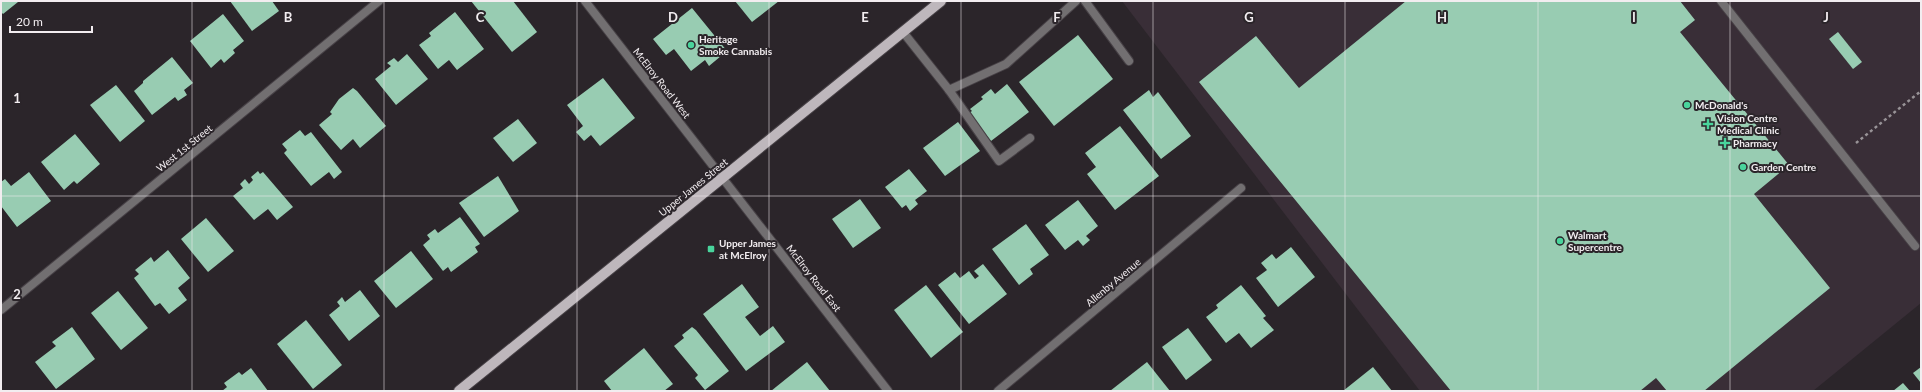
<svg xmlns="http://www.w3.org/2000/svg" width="1922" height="392" font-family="Lato,sans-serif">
  <rect width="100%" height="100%" fill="#2b252a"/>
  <path fill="#392e37" d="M1122 1H1921V303L1813 391H1420Z"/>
  <g fill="#98ccb2">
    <path d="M1 1H17L18 2 3 14 1 12Z"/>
    <path d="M230 1H272L279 11 252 31Z"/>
    <path d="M471 1H513L537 32 512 52Z"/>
    <path d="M735 1H779L752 22Z"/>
    <path d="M1406 1H1680L1695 20 1680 32 1789 165 1754 194 1830 288 1704 391H1667L1656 378 1640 391H1451L1199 82 1256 36 1299 88Z"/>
    <path d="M692 8 727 51 709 66 705 60 691 71 674 49 666 55 653 39Z"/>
    <path d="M455 12 484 49 457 70 449 60 438 69 419 45 431 36 429 33Z"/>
    <path d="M223 14 244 41 233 50 235 53 224 63 221 59 211 68 190 41Z"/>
    <path d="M1838 32 1862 62 1853 69 1829 39Z"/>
    <path d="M1078 35 1113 79 1054 126 1019 82Z"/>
    <path d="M407 54 428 79 396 105 375 79 391 66 387 63 394 58 398 62Z"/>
    <path d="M172 57 193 83 184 90 187 95 178 101 175 97 152 115 134 91 143 83V81Z"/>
    <path d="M603 78 635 118 600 146 591 135 584 141 576 132 583 126 567 105Z"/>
    <path d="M1007 84 1029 112 991 141 969 113 972 111 970 109 983 99 981 97 991 89 995 94Z"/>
    <path d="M116 85 145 121 120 142 90 105Z"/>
    <path d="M353 88 357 91 386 126 360 148 353 139 341 150 319 125 332 114 330 112 339 99Z"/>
    <path d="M1149 90 1153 97 1158 92 1191 136 1161 159 1123 110Z"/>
    <path d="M518 119 537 143 513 162 493 138Z"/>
    <path d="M958 122 980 151 945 176 923 148Z"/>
    <path d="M1120 126 1159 176 1115 210 1087 174 1096 167 1085 153Z"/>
    <path d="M300 130 305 136 311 132 342 172 334 179 329 172 311 186 284 153 287 150 282 144Z"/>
    <path d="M75 134 100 164 77 184 74 181 64 190 41 162Z"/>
    <path d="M909 169 927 191 915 200 918 204 910 211 906 205 902 208 885 187Z"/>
    <path d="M258 171 260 174 263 172 293 207 277 220 268 209 254 220 233 196 243 188 240 184 245 179 249 184 253 180 251 177Z"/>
    <path d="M29 172 51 201 17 227 1 206V182L5 179 11 186Z"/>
    <path d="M498 176 519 211 484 237 459 203Z"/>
    <path d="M860 199 881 228 853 248 832 219Z"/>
    <path d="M1078 200 1098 226 1086 236 1090 240 1083 246 1078 240 1065 250 1045 225Z"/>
    <path d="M460 217 480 244 475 247 478 252 451 272 448 267 443 271 423 245 430 239 427 235 435 229 438 233Z"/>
    <path d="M206 218 234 251 208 272 181 239Z"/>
    <path d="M1026 224 1049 255 1030 269 1033 274 1019 285 992 249Z"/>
    <path d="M1291 247 1315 277 1278 307 1256 278 1267 270 1261 263 1272 254 1276 259Z"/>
    <path d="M168 250 190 278 178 288 187 300 169 314 160 303 155 306 134 278 139 274 135 270 151 257 154 262Z"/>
    <path d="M411 251 433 279 396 308 374 281Z"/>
    <path d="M983 264 1007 294 969 324 938 285 955 272 960 278 969 271 975 279 979 276 974 271Z"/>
    <path d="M742 284 759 307 745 317 760 336 773 326 785 342 746 371 703 314Z"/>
    <path d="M926 285 963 332 931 358 894 310Z"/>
    <path d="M1241 285 1266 316 1263 318 1274 330 1251 348 1239 333 1226 343 1206 317 1218 308 1216 305Z"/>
    <path d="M360 290 380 316 349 341 329 315 340 306 337 302 342 297 345 302Z"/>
    <path d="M118 291 148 328 121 350 91 313Z"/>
    <path d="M306 320 342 365 313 389 277 344Z"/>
    <path d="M72 327 95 359 56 389 35 362 56 346 52 342Z"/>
    <path d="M692 327 696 330 729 371 705 390 695 378 698 375 674 346 684 338 682 335Z"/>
    <path d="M1188 328 1212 360 1186 380 1162 347Z"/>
    <path d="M644 348 673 384 664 391H612L604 381Z"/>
    <path d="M807 362 830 391H771Z"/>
    <path d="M1147 362 1170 391H1110Z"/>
    <path d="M1373 367 1392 391H1343Z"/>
    <path d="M1921 367V383L1913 373Z"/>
    <path d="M251 368 268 391H222L227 387 224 383 239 372 242 375Z"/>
    <path d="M1903 383 1910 391H1893Z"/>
  </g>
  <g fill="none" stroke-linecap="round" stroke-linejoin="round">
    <defs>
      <g id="lane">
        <path d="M1085 1 1129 61"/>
        <path d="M1721 1 1915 246"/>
        <path d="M903 32 949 90 1006 64 1076 1"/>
        <path d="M949 90 999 161 1030 138"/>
      </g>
      <g id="street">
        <path d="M585 1 888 391"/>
        <path d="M1 310 379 1"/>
        <path d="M998 391 1241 188"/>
      </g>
      <path id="primary" d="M459 391 941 1"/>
    </defs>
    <use href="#lane" stroke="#474146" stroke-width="10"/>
    <use href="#street" stroke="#474146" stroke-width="10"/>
    <use href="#primary" stroke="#474146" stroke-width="12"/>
    <path stroke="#989397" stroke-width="2.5" stroke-dasharray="3 3" stroke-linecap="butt" d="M1856 143 1921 91"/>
    <use href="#lane" stroke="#726f71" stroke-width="8"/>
    <use href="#street" stroke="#726f71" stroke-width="8"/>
    <use href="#primary" stroke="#beb7bc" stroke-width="10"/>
  </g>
  <path fill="none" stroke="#f2edf0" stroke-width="1" stroke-opacity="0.55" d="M192 1V391M384 1V391M577 1V391M769 1V391M961 1V391M1153 1V391M1345 1V391M1538 1V391M1730 1V391M1 196H1921"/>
  <g fill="#49d49c" stroke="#2b252a" stroke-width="1.5">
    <circle cx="691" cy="45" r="4"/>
    <circle cx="1687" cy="105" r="4"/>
    <path d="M1706 118h4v4h4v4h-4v4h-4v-4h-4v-4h4z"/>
    <path d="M1723 137h4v4h4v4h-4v4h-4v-4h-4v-4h4z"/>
    <circle cx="1743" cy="167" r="4"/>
    <circle cx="1560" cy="241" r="4"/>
    <rect x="707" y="245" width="8" height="8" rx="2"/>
  </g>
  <g text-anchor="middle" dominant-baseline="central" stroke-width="4" stroke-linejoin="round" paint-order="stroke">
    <g font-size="10" font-weight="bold" fill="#f2edf0" stroke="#2b252a" text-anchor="start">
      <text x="699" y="39">Heritage<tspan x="699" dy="12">Smoke Cannabis</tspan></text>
      <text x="1695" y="105">McDonald's</text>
      <text x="1717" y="118">Vision Centre<tspan x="1717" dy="12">Medical Clinic</tspan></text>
      <text x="1733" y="143">Pharmacy</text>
      <text x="1751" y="167">Garden Centre</text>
      <text x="1568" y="235">Walmart<tspan x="1568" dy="12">Supercentre</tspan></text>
      <text x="719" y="243">Upper James<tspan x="719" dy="12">at McElroy</tspan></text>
    </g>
    <g font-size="10" fill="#f2edf0" stroke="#2b252a">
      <text transform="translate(662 83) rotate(52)">McElroy Road West</text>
      <text transform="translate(184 148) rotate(-39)">West 1st Street</text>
      <text transform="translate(693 187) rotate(-39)">Upper James Street</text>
      <text transform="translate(814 278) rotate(52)">McElroy Road East</text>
      <text transform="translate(1113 282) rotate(-40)">Allenby Avenue</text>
    </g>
  </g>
  <g font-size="13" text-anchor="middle" font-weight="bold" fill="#f2edf0" stroke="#2b252a" stroke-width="4" stroke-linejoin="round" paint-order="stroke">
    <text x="288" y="22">B</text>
    <text x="480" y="22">C</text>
    <text x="673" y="22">D</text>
    <text x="865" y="22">E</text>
    <text x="1057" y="22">F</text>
    <text x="1249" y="22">G</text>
    <text x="1442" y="22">H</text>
    <text x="1634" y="22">I</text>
    <text x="1826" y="22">J</text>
    <text x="17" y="103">1</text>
    <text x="17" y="299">2</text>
  </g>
  <rect width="1922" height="392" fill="none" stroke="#f2edf0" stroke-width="4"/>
  <path d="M10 26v6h82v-6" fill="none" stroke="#f2edf0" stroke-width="2"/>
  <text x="16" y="26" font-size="12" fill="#f2edf0" stroke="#2b252a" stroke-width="3" paint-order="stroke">20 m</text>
</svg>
